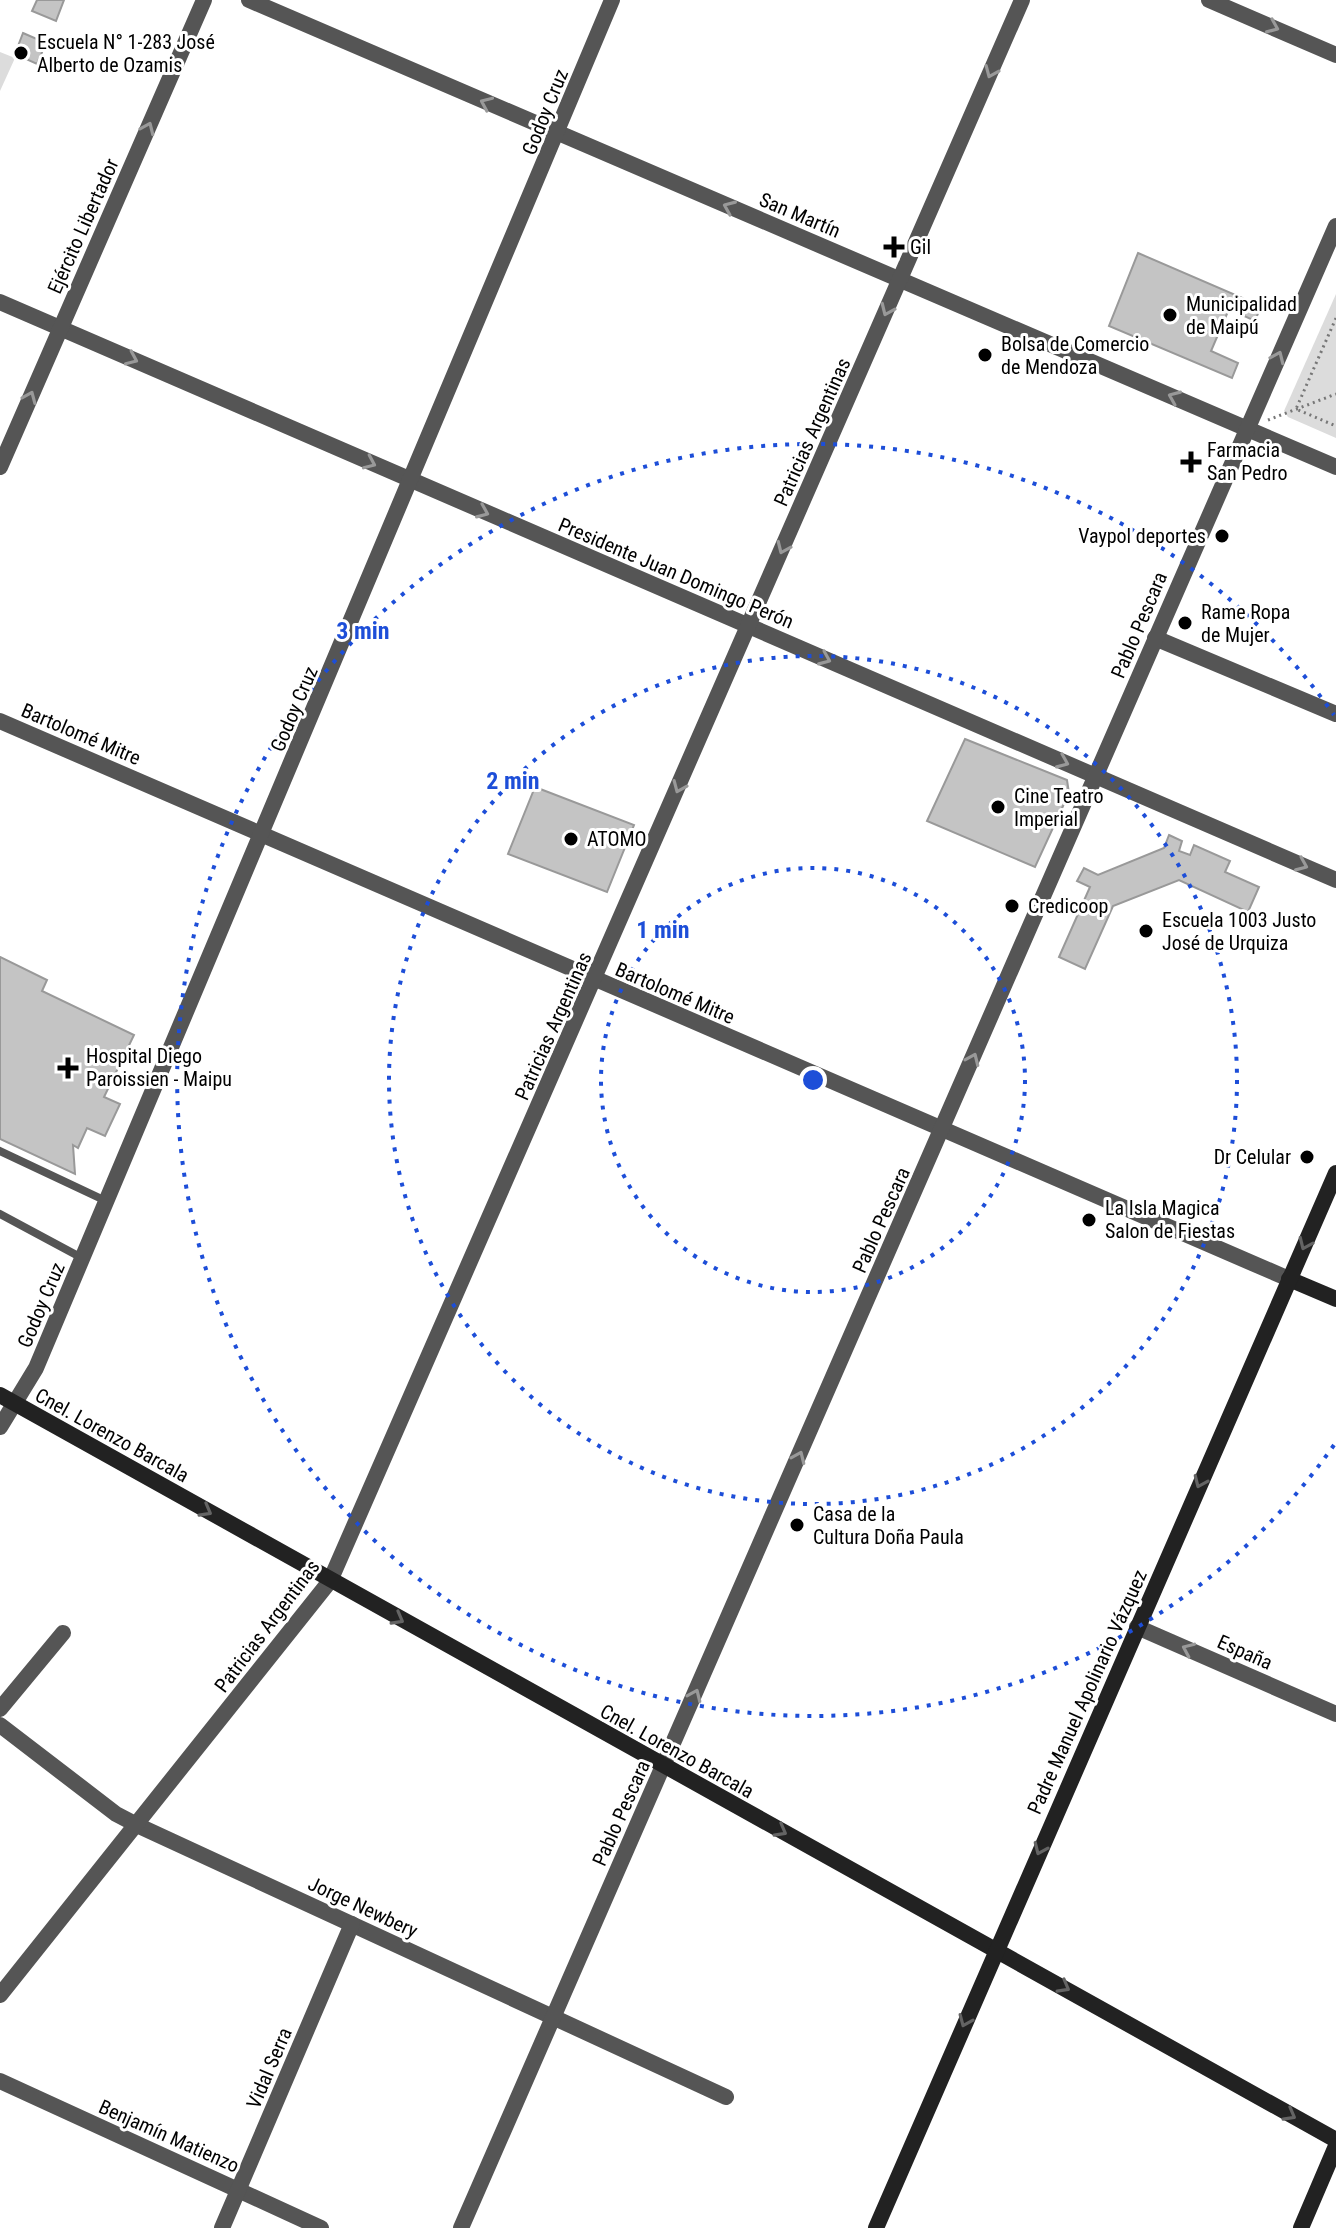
<svg xmlns="http://www.w3.org/2000/svg" width="1336" height="2228" font-family="'Roboto Condensed',sans-serif">
  <rect width="100%" height="100%" fill="#fff"/>
  <g fill="#dcdcdc">
    <path d="M0 52 15 58 0 91Z"/>
    <path d="M1336 294V438L1288 417 1284 411Z"/>
  </g>
  <g fill="#c4c4c4" stroke="#999" stroke-width="2">
    <path d="M37 0H64L56 21 32 11Z"/>
    <path d="M23 33 46 43 37 64 15 54Z"/>
    <path d="M1138 253 1261 306 1255 321 1229 309 1211 351 1238 363 1232 378 1109 326Z"/>
    <path d="M965 739 1067 780 1069 793 1035 867 927 821Z"/>
    <path d="M535 787 634 825 607 892 508 854Z"/>
    <path d="M1169 835 1182 841 1179 851 1190 855 1194 845 1230 861 1225 872 1259 887 1248 912 1179 880 1113 906 1085 969 1059 957 1090 887 1077 881 1084 868 1098 875 1164 848Z"/>
    <path d="M0 957 47 980 42 991 134 1035 104 1097 120 1104 105 1136 87 1128 78 1148 73 1145 75 1174 0 1139Z"/>
  </g>
  <g fill="none" stroke-linecap="round" stroke-linejoin="round">
    <g stroke="#777" stroke-width="3" stroke-dasharray="2 4" stroke-linecap="butt">
      <path d="M1336 318 1296 409 1336 426"/>
      <path d="M1268 420 1336 394"/>
    </g>
    <g stroke="#555" stroke-width="8">
      <path d="M0 1151 106 1201"/>
      <path d="M0 1214 82 1258"/>
    </g>
    <g stroke="#555" stroke-width="16">
      <path d="M249 0 1336 467"/>
      <path d="M1209 0 1336 55"/>
      <path d="M0 302 1336 880"/>
      <path d="M0 467 204 0"/>
      <path d="M1155 638 1336 714"/>
      <path d="M0 721 1289 1279"/>
      <path d="M0 1427 36 1368 612 0"/>
      <path d="M1137 1627 1336 1714"/>
      <path d="M0 1709 63 1633"/>
      <path d="M0 1725 116 1814 139 1826 726 2097"/>
      <path d="M0 1995 330 1581 1022 0"/>
      <path d="M0 2081 321 2228"/>
      <path d="M222 2228 352 1924"/>
      <path d="M461 2228 1336 226"/>
    </g>
    <g stroke="#222" stroke-width="16">
      <path d="M1289 1279 1336 1299"/>
      <path d="M0 1395 1336 2140"/>
      <path d="M876 2228 1336 1173"/>
      <path d="M1301 2228 1336 2146"/>
    </g>
  </g>
  <defs><path id="oneway-chevron" d="M-2-3.5L2.5 0L-2 3.5" fill="none" stroke-width="1.6" stroke-linecap="round" stroke-linejoin="round" transform="scale(2)"/></defs>
  <g stroke="#999">
    <use href="#oneway-chevron" transform="translate(1273 27) rotate(23)"/>
    <use href="#oneway-chevron" transform="translate(991 72) rotate(113)"/>
    <use href="#oneway-chevron" transform="translate(486 103) rotate(-156)"/>
    <use href="#oneway-chevron" transform="translate(148 128) rotate(-66)"/>
    <use href="#oneway-chevron" transform="translate(729 207) rotate(-157)"/>
    <use href="#oneway-chevron" transform="translate(887 310) rotate(114)"/>
    <use href="#oneway-chevron" transform="translate(1278 357) rotate(-66)"/>
    <use href="#oneway-chevron" transform="translate(132 359) rotate(24)"/>
    <use href="#oneway-chevron" transform="translate(30 397) rotate(-67)"/>
    <use href="#oneway-chevron" transform="translate(1174 397) rotate(-157)"/>
    <use href="#oneway-chevron" transform="translate(370 463) rotate(24)"/>
    <use href="#oneway-chevron" transform="translate(483 512) rotate(23)"/>
    <use href="#oneway-chevron" transform="translate(783 548) rotate(114)"/>
    <use href="#oneway-chevron" transform="translate(825 659) rotate(23)"/>
    <use href="#oneway-chevron" transform="translate(1063 762) rotate(23)"/>
    <use href="#oneway-chevron" transform="translate(679 787) rotate(113)"/>
    <use href="#oneway-chevron" transform="translate(1302 865) rotate(23)"/>
    <use href="#oneway-chevron" transform="translate(973 1059) rotate(-66)"/>
    <use href="#oneway-chevron" transform="translate(799 1457) rotate(-66)"/>
    <use href="#oneway-chevron" transform="translate(1188 1649) rotate(-156)"/>
    <use href="#oneway-chevron" transform="translate(695 1695) rotate(-66)"/>
  </g>
  <g stroke="#646464">
    <use href="#oneway-chevron" transform="translate(1305 1244) rotate(114)"/>
    <use href="#oneway-chevron" transform="translate(1200 1482) rotate(114)"/>
    <use href="#oneway-chevron" transform="translate(206 1511) rotate(29)"/>
    <use href="#oneway-chevron" transform="translate(398 1619) rotate(29)"/>
    <use href="#oneway-chevron" transform="translate(781 1831) rotate(29)"/>
    <use href="#oneway-chevron" transform="translate(1040 1849) rotate(114)"/>
    <use href="#oneway-chevron" transform="translate(1064 1987) rotate(29)"/>
    <use href="#oneway-chevron" transform="translate(965 2021) rotate(113)"/>
    <use href="#oneway-chevron" transform="translate(1290 2115) rotate(29)"/>
  </g>
  <g fill="none" stroke="#1d4ed8" stroke-width="4" stroke-dasharray="4 8">
    <circle cx="813" cy="1080" r="212"/>
    <circle cx="813" cy="1080" r="424"/>
    <path d="M1334 1445A636 636 0 1 1 1334 715"/>
  </g>
  <g fill="#000" stroke="#fff" stroke-width="3">
    <circle cx="21" cy="53" r="8"/>
    <path d="M890 235h8v8h8v8h-8v8h-8v-8h-8v-8h8z"/>
    <circle cx="1170" cy="315" r="8"/>
    <circle cx="985" cy="355" r="8"/>
    <path d="M1187 450h8v8h8v8h-8v8h-8v-8h-8v-8h8z"/>
    <circle cx="1222" cy="536" r="8"/>
    <circle cx="1185" cy="623" r="8"/>
    <circle cx="998" cy="807" r="8"/>
    <circle cx="571" cy="839" r="8"/>
    <circle cx="1012" cy="906" r="8"/>
    <circle cx="1146" cy="931" r="8"/>
    <path d="M64 1056h8v8h8v8h-8v8h-8v-8h-8v-8h8z"/>
    <circle cx="1307" cy="1157" r="8"/>
    <circle cx="1089" cy="1220" r="8"/>
    <circle cx="797" cy="1525" r="8"/>
  </g>
  <g text-anchor="middle" dominant-baseline="central" stroke-width="6" stroke-linejoin="round" paint-order="stroke">
    <g font-size="20" fill="#000" stroke="#fff" text-anchor="start">
      <text x="37" y="42">Escuela N° 1-283 José<tspan x="37" dy="23">Alberto de Ozamis</tspan></text>
      <text x="910" y="247">Gil</text>
      <text x="1186" y="304">Municipalidad<tspan x="1186" dy="23">de Maipú</tspan></text>
      <text x="1001" y="344">Bolsa de Comercio<tspan x="1001" dy="23">de Mendoza</tspan></text>
      <text x="1207" y="450">Farmacia<tspan x="1207" dy="23">San Pedro</tspan></text>
      <text x="1206" y="536" text-anchor="end">Vaypol deportes</text>
      <text x="1201" y="612">Rame Ropa<tspan x="1201" dy="23">de Mujer</tspan></text>
      <text x="1014" y="796">Cine Teatro<tspan x="1014" dy="23">Imperial</tspan></text>
      <text x="587" y="839">ATOMO</text>
      <text x="1028" y="906">Credicoop</text>
      <text x="1162" y="920">Escuela 1003 Justo<tspan x="1162" dy="23">José de Urquiza</tspan></text>
      <text x="86" y="1056">Hospital Diego<tspan x="86" dy="23">Paroissien - Maipu</tspan></text>
      <text x="1291" y="1157" text-anchor="end">Dr Celular</text>
      <text x="1105" y="1208">La Isla Magica<tspan x="1105" dy="23">Salon de Fiestas</tspan></text>
      <text x="813" y="1514">Casa de la<tspan x="813" dy="23">Cultura Doña Paula</tspan></text>
    </g>
    <g font-size="20" fill="#000" stroke="#fff">
      <text transform="translate(545 112) rotate(-68)">Godoy Cruz</text>
      <text transform="translate(800 215) rotate(23)">San Martín</text>
      <text transform="translate(83 226) rotate(-66)">Ejército Libertador</text>
      <text transform="translate(812 432) rotate(-66)">Patricias Argentinas</text>
      <text transform="translate(676 573) rotate(23)">Presidente Juan Domingo Perón</text>
      <text transform="translate(1139 625) rotate(-67)">Pablo Pescara</text>
      <text transform="translate(294 709) rotate(-67)">Godoy Cruz</text>
      <text transform="translate(81 734) rotate(23)">Bartolomé Mitre</text>
      <text transform="translate(675 993) rotate(23)">Bartolomé Mitre</text>
      <text transform="translate(553 1026) rotate(-66)">Patricias Argentinas</text>
      <text transform="translate(881 1220) rotate(-66)">Pablo Pescara</text>
      <text transform="translate(41 1305) rotate(-67)">Godoy Cruz</text>
      <text transform="translate(112 1435) rotate(29)">Cnel. Lorenzo Barcala</text>
      <text transform="translate(267 1626) rotate(-53)">Patricias Argentinas</text>
      <text transform="translate(1245 1652) rotate(24)">España</text>
      <text transform="translate(1087 1692) rotate(-66)">Padre Manuel Apolinario Vázquez</text>
      <text transform="translate(677 1751) rotate(29)">Cnel. Lorenzo Barcala</text>
      <text transform="translate(621 1813) rotate(-66)">Pablo Pescara</text>
      <text transform="translate(363 1907) rotate(25)">Jorge Newbery</text>
      <text transform="translate(269 2068) rotate(-67)">Vidal Serra</text>
      <text transform="translate(169 2136) rotate(24)">Benjamín Matienzo</text>
    </g>
  </g>
  <circle cx="813" cy="1080" r="12" fill="#1d4ed8" stroke="#fff" stroke-width="4"/>
  <g font-size="24" text-anchor="middle" font-weight="bold" fill="#1d4ed8" stroke="#fff" stroke-width="6" stroke-linejoin="round" paint-order="stroke">
    <text x="363" y="639">3 min</text>
    <text x="513" y="789">2 min</text>
    <text x="663" y="938">1 min</text>
  </g>
</svg>
